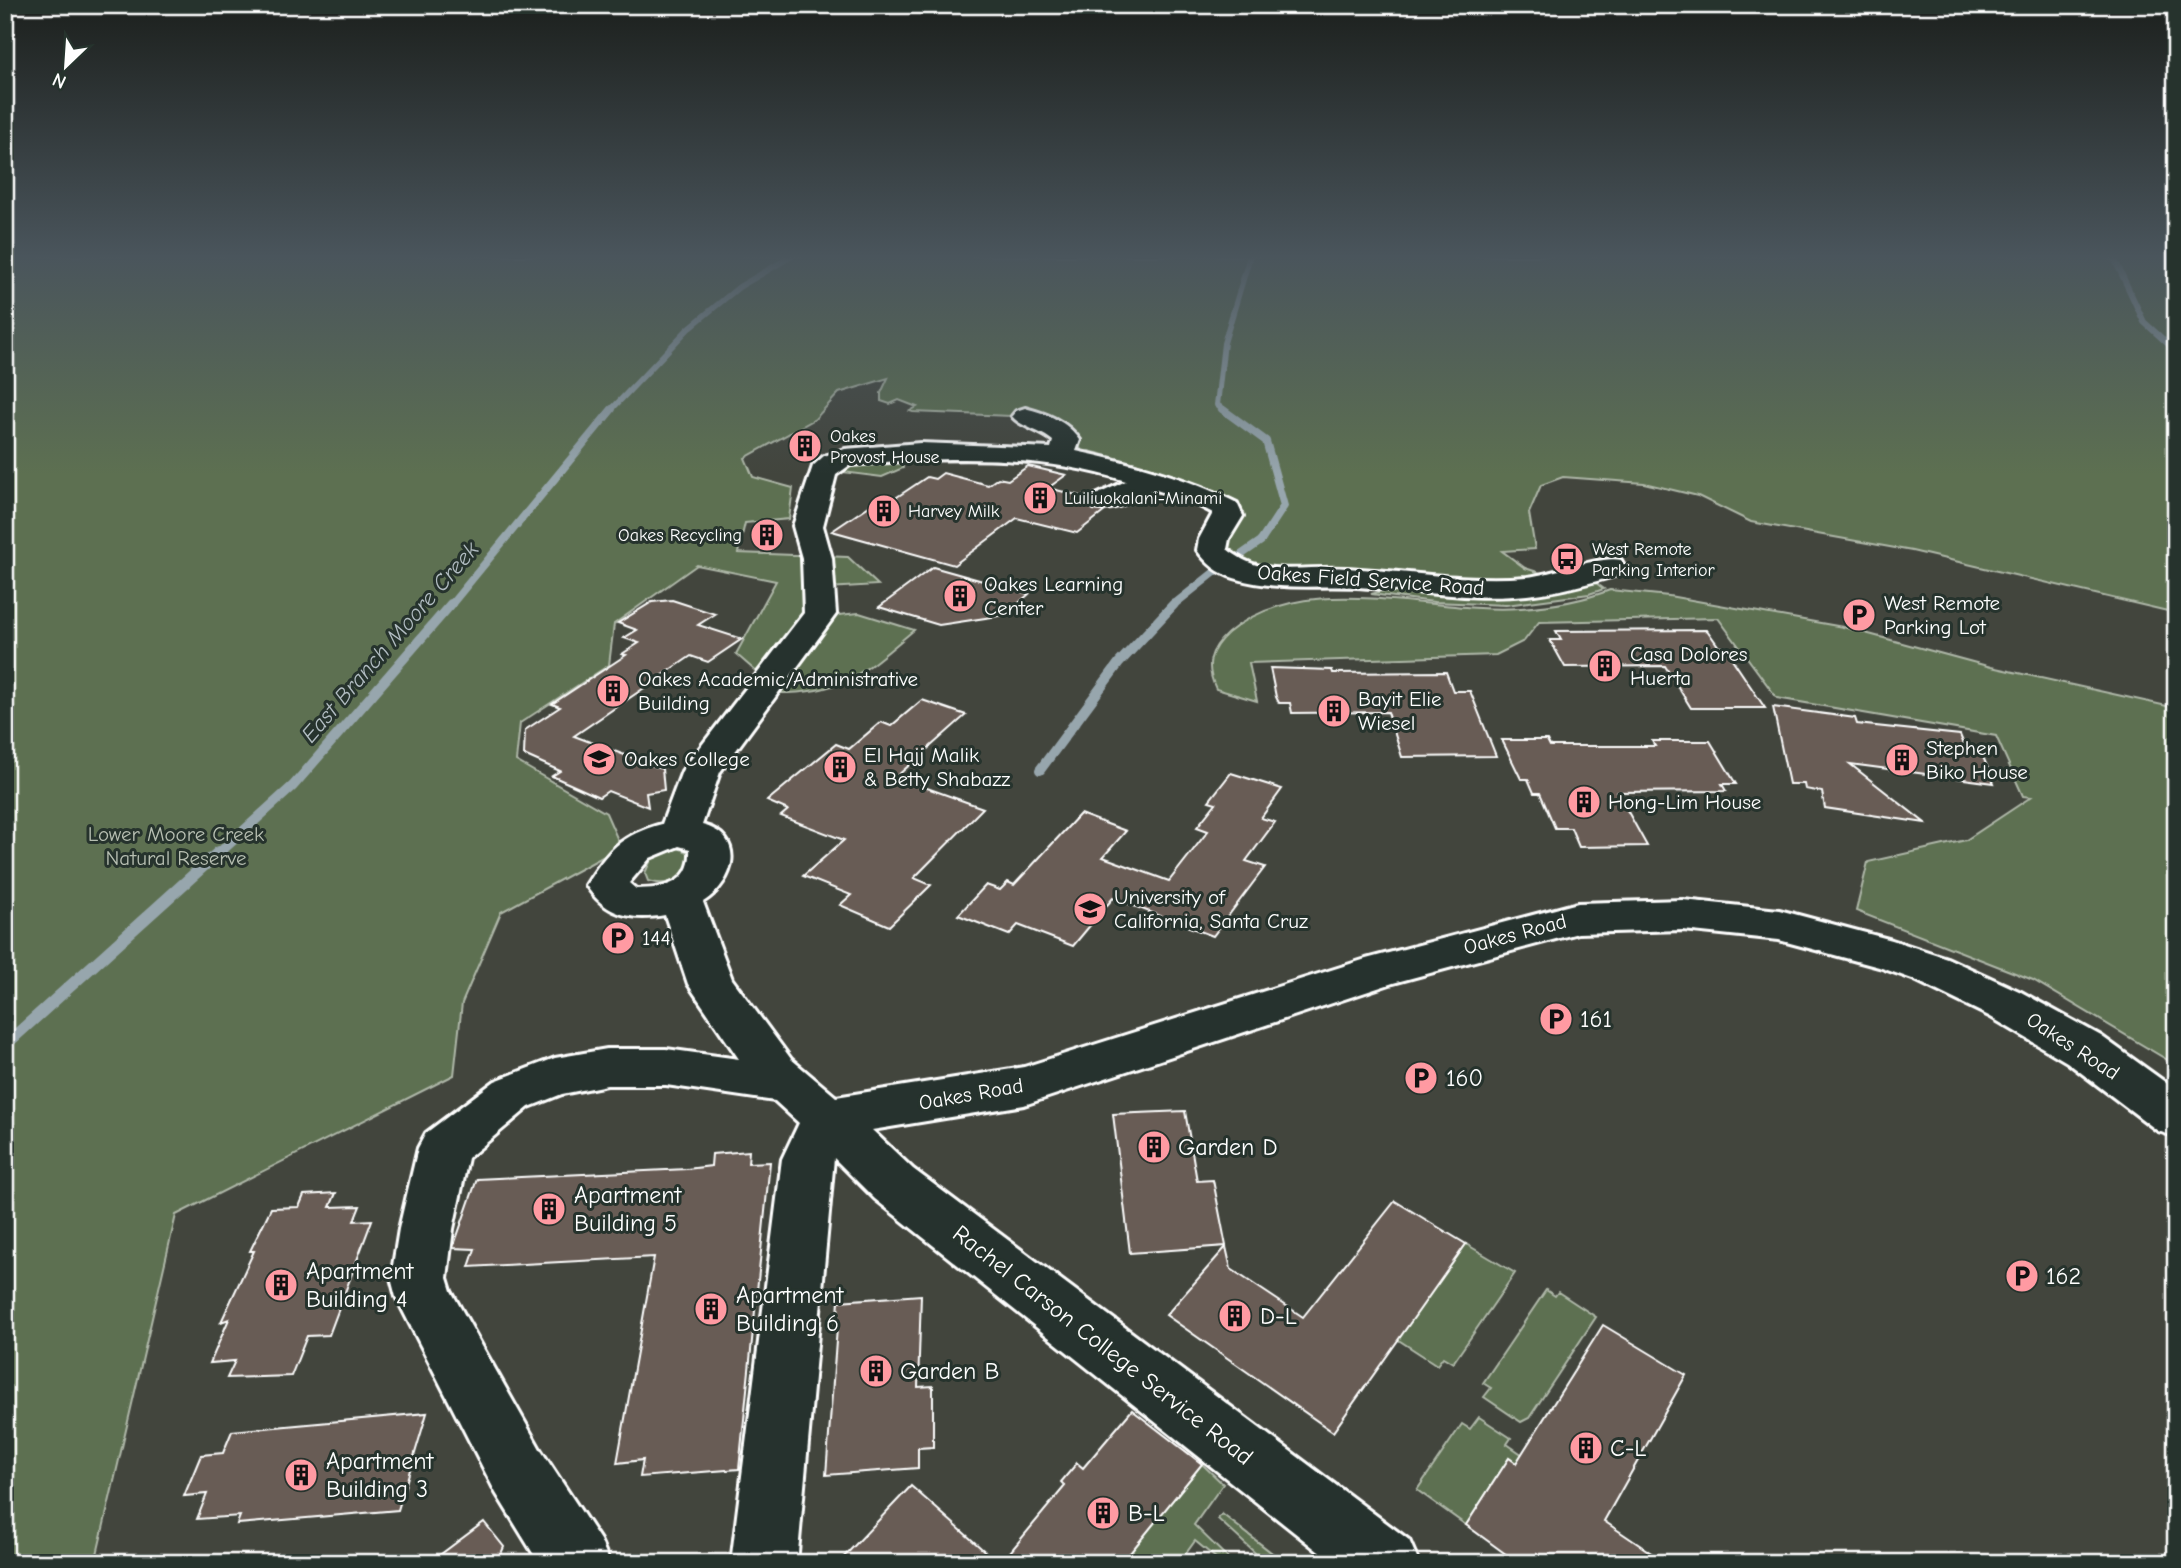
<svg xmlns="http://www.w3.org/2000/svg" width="2181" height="1568" font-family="'Comic Neue',sans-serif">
  <rect width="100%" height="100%" fill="#333b35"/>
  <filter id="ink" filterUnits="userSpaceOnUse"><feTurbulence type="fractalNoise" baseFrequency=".0143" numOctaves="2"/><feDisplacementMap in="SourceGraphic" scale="14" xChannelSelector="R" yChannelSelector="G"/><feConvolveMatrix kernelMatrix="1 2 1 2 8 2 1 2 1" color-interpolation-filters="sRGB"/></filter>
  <g filter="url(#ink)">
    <rect fill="#43453e" x="5" y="256" width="2171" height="1307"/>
    <g fill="#5d6f51" stroke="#aeb7a8" stroke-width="2">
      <path d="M5 256H2176V613L1912 551 1751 522 1698 496 1644 483 1563 477 1541 485 1529 513 1535 549 1502 551 1525 568 1550 576 1511 581 1285 572 1241 563 1224 548 1237 518 1136 463 1089 451 1083 453 1077 443 1019 410 1011 416 913 412 910 411 917 407 899 400 890 404 881 401V393L888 378 839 393 815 419 745 458 753 477 793 488 789 519 745 523 738 553 848 557 878 585 811 589 814 611 767 681 736 654 776 581 697 565 614 624 609 665 520 723 516 761 606 813 621 847 501 912 462 1003 454 1075 176 1215 95 1563H5Z"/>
      <path d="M901 458 903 468 882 477 843 472 853 462Z"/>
      <path d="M1596 583 1604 589 1589 594 1506 605 1434 602 1371 594 1386 590 1431 595 1436 592Z"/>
      <path d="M1610 590 1669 596 1843 627 1991 667 2176 708V1065L2033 980 1856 911 1868 862 1966 840 2031 797 2023 796 1996 736 1777 698 1718 618 1539 622 1524 641 1496 655 1249 663 1257 701 1216 689C1205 666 1209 650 1228 633 1307 567 1429 615 1521 608 1550 606 1582 601 1610 590Z"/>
      <path d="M859 613 914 630C861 674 843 695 770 693L829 616Z"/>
      <path d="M670 848 681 849 690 853C692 877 669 888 648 881L645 873 653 855Z"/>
      <path d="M1466 1244 1515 1273 1453 1363 1443 1357 1437 1365 1397 1339Z"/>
      <path d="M1546 1290 1555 1296 1558 1292 1596 1317 1529 1418 1521 1422 1484 1397 1491 1388 1483 1383Z"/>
      <path d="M1479 1417 1511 1438 1507 1444 1523 1455 1517 1464 1509 1458 1466 1525 1417 1490 1462 1424 1470 1429Z"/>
      <path d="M1202 1464 1223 1484 1194 1525 1233 1563H1222L1195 1541 1179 1563H1122Z"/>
      <path d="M1222 1514 1285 1563H1266L1218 1519Z"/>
    </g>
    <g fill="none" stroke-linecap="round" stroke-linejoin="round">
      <g stroke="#97a6ad" stroke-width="6">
        <path d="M2107 256 2115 260 2144 322 2176 351"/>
        <path d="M611 410 688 329 739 287 792 256"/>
        <path d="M1224 410 1217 405 1224 343 1250 256"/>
      </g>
      <g stroke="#97a6ad" stroke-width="8">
        <path d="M1222 409 1266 441 1284 506 1261 541 1238 557"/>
        <path d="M450 606 612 409"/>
        <path d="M1172 606 1216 571"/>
      </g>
      <g stroke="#97a6ad" stroke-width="10">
        <path d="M1040 770 1119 663 1174 604"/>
        <path d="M218 854 293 786 451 604"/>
      </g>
      <path stroke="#97a6ad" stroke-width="12" d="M5 1045 219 852"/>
    </g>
    <g fill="#685c54" stroke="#fff" stroke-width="2">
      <path d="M1028 466 1066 475 1048 488 1089 498 1088 503 1092 509 1105 511 1077 533 1017 518 954 565 832 531 881 498 891 501 927 477 935 479 943 473 988 485 998 478 1008 480Z"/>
      <path d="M933 567 1029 594 1005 615 939 625 879 607Z"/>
      <path d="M672 600 715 614 698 625 742 639 708 662 691 656 574 736 662 769 664 790 646 793 648 807 608 791 599 797 552 776 560 771 524 755 525 730 560 707 552 704 626 655 622 654 639 643 624 638 637 630 618 623 652 602Z"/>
      <path d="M1707 630 1719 647H1724L1765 708H1691L1665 666 1565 667 1550 640H1561L1556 631Z"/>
      <path d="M1270 668 1332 670 1333 673 1446 672 1453 691H1470L1496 756 1402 757 1388 712 1292 713 1290 703H1279L1276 697Z"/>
      <path d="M922 700 966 715 896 777 983 808 914 878 931 885 889 926 840 905 851 895 803 876 844 840 781 816 788 810 767 801 836 744 849 749 881 722 891 726Z"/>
      <path d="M1773 707 1855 718 1857 724 1960 735 1966 749 1981 752 1994 783 1850 764 1925 823 1825 808 1822 792 1805 789 1804 784H1789Z"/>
      <path d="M1502 740H1547L1550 746H1655L1652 741H1710L1736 784H1722L1726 791 1617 792 1647 846 1579 847 1571 828H1555L1540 793H1534L1528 779H1521Z"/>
      <path d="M1231 773 1282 789 1261 818 1275 822 1246 861 1265 867 1213 936 1113 898 1073 946 1018 925 1009 935 958 915 986 885 1000 890 1008 882 1014 885 1080 814 1126 831 1103 857 1169 881 1208 831 1197 827 1216 803 1209 801Z"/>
      <path d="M1185 1111 1197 1181 1213 1180 1226 1246 1130 1253 1113 1114Z"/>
      <path d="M749 1151 748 1163 770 1162 739 1469 640 1477 643 1460 617 1463 654 1257 469 1267 475 1249 453 1248 477 1179 687 1169 711 1166 712 1154Z"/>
      <path d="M336 1193 330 1207 360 1206 354 1221 372 1220 329 1335 307 1336 291 1376 227 1378 235 1361 210 1363 229 1319 221 1322 254 1251H250L271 1208 299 1207 304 1195Z"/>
      <path d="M1395 1201 1466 1244 1333 1432 1166 1315 1226 1247 1231 1269 1303 1317Z"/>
      <path d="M921 1295 918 1387 933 1386V1447L918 1448V1468L826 1475 839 1301Z"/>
      <path d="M1603 1325 1686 1375 1604 1521 1666 1563H1518L1466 1525 1509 1458 1516 1463Z"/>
      <path d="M1132 1410 1202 1464 1122 1563H1001L1065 1486 1061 1482 1077 1463 1083 1468Z"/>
      <path d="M427 1413 398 1510 237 1524 240 1516 197 1519 207 1494 184 1496 201 1455 223 1453 232 1431Z"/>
      <path d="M911 1486 998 1563H838Z"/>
      <path d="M484 1522 504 1547 497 1563H429Z"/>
    </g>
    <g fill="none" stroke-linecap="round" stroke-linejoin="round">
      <defs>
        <path id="minor" d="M1025 408C1047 414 1067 421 1080 440L1076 451C1131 463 1187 477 1237 503L1243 516 1229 539 1227 549C1237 557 1248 563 1260 566 1288 572 1317 566 1346 568 1406 571 1466 582 1527 577 1553 574 1601 555 1621 560L1625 567 1621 574C1591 583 1559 592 1527 595 1470 601 1413 590 1356 587 1315 585 1275 591 1234 578 1218 573 1207 564 1197 550L1199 539 1213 513 1190 501 1153 489C1135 498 1115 513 1094 508L1090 502 1094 496 1126 481C1039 453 941 457 850 465L836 475 823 526 832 558 836 614 720 772 702 825C747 836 735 882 703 902L732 979 791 1059 836 1097 1024 1067 1366 959 1578 903 1683 900 1779 910 1892 940 1947 958 2021 992 2101 1036 2176 1090V1137L2158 1131 2067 1062 1989 1016 1915 980 1879 967 1779 940 1683 930 1578 933 1393 983 1024 1105 872 1130 913 1169 1409 1540 1419 1563H1333L875 1199 834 1158 797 1563H731L782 1159 799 1123 775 1101 666 1085H607L562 1094 529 1107 468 1158 453 1229 447 1278 451 1291 540 1449 600 1540 610 1563H539L496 1493 396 1297 391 1278 399 1229 418 1148 426 1133 495 1081 555 1058 607 1049H666L739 1059 688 984 665 915C631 921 605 915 586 885 608 850 621 835 662 824L682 771 804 613 802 558 793 526 813 466 824 456 845 449 920 443 1051 448 1053 441C1042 431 1019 426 1012 416L1016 411ZM679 846 690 849C692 883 666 889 636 889L629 883 650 858Z"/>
      </defs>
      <use href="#minor" stroke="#fff" stroke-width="6"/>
      <use href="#minor" fill="#26332d" fill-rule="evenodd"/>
    </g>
  </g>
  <linearGradient id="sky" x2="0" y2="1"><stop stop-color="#1c201d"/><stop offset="0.54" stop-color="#4a555c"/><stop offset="1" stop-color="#4a555c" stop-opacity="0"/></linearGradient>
  <rect width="2181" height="475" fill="url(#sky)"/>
  <defs>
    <symbol id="building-disc" viewBox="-11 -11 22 22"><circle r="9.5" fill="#ff9aa2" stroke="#26332d"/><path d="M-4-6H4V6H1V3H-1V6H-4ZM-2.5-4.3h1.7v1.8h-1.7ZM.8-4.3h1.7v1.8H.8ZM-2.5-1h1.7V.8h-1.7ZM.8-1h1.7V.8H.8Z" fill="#111"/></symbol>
    <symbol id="bus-disc" viewBox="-11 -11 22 22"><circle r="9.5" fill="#ff9aa2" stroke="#26332d"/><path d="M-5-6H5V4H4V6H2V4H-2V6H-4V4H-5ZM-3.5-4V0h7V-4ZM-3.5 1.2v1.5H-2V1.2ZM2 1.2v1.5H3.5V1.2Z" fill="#111"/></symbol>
    <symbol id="parking-disc" viewBox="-11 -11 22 22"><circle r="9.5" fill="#ff9aa2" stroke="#26332d"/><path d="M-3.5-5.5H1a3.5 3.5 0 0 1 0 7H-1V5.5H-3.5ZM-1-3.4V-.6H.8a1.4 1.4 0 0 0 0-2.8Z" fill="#111"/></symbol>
    <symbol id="university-disc" viewBox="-11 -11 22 22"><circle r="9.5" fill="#ff9aa2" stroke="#26332d"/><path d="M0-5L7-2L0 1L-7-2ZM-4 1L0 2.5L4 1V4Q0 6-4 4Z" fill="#111"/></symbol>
  </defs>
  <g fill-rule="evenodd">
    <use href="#building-disc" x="786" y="427" width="38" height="38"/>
    <use href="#building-disc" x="1021" y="479" width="38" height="38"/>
    <use href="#building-disc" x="865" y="492" width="38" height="38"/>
    <use href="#building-disc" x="748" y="516" width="38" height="38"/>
    <use href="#bus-disc" x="1548" y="540" width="38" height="38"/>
    <use href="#building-disc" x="941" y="577" width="38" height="38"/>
    <use href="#parking-disc" x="1840" y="596" width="38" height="38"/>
    <use href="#building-disc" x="1586" y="647" width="38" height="38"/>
    <use href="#building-disc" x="594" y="672" width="38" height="38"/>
    <use href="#building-disc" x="1315" y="692" width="38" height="38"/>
    <use href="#university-disc" x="580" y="740" width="38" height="38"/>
    <use href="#building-disc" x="1883" y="741" width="38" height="38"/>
    <use href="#building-disc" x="821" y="748" width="38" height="38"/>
    <use href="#building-disc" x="1565" y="783" width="38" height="38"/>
    <use href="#university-disc" x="1071" y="890" width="38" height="38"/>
    <use href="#parking-disc" x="599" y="919" width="38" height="38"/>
    <use href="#parking-disc" x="1537" y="1000" width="38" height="38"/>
    <use href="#parking-disc" x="1402" y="1059" width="38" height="38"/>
    <use href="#building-disc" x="1135" y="1128" width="38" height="38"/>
    <use href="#building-disc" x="530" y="1190" width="38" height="38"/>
    <use href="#parking-disc" x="2003" y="1257" width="38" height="38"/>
    <use href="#building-disc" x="262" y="1266" width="38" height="38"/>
    <use href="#building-disc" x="692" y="1290" width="38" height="38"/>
    <use href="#building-disc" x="1216" y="1297" width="38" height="38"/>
    <use href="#building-disc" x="857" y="1352" width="38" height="38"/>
    <use href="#building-disc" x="1567" y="1429" width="38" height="38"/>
    <use href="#building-disc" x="282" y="1456" width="38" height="38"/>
    <use href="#building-disc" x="1084" y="1494" width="38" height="38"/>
  </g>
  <g text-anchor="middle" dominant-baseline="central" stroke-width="6" stroke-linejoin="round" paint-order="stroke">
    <g font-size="18" fill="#fff" stroke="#26332d" text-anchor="start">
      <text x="830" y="436">Oakes<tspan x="830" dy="21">Provost House</tspan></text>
      <text x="1064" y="498">Luiliuokalani-Minami</text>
      <text x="908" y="511">Harvey Milk</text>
      <text x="742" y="535" text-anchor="end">Oakes Recycling</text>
      <text x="1592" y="549">West Remote<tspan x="1592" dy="21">Parking Interior</tspan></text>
    </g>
    <g font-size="21" fill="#fff" stroke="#26332d">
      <text transform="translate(1371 580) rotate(4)">Oakes Field Service Road</text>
      <text transform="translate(1515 934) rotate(-15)">Oakes Road</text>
      <text transform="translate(2073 1046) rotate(33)">Oakes Road</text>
      <text transform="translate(971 1094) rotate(-10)">Oakes Road</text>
    </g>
    <g font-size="21" fill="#fff" stroke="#26332d" text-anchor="start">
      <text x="984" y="584">Oakes Learning<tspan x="984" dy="24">Center</tspan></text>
      <text x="1884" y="603">West Remote<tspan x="1884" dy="24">Parking Lot</tspan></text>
      <text x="1630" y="654">Casa Dolores<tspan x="1630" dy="24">Huerta</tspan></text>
      <text x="638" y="679">Oakes Academic/Administrative<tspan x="638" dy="24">Building</tspan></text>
      <text x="1358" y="699">Bayit Elie<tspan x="1358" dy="24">Wiesel</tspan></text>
      <text x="1926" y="748">Stephen<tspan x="1926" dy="24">Biko House</tspan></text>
      <text x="864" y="755">El Hajj Malik<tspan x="864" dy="24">&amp; Betty Shabazz</tspan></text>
      <text x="624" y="759">Oakes College</text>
      <text x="1608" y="802">Hong-Lim House</text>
      <text x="1114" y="897">University of<tspan x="1114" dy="24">California, Santa Cruz</tspan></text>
      <text x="642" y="938">144</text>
    </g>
    <g font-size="21" fill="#b6beb1" stroke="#26332d">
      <text x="176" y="834">Lower Moore Creek<tspan x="176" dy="24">Natural Reserve</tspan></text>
    </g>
    <g font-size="23" font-style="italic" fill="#b1bcc1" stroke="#26332d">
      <text transform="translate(390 642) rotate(-49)">East Branch Moore Creek</text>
    </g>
    <g font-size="24" fill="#fff" stroke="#26332d" text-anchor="start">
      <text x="1580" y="1019">161</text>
      <text x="1446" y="1078">160</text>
      <text x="1178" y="1147">Garden D</text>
      <text x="574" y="1195">Apartment<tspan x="574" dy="28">Building 5</tspan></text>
      <text x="306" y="1271">Apartment<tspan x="306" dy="28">Building 4</tspan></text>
      <text x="2046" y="1276">162</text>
      <text x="736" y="1295">Apartment<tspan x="736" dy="28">Building 6</tspan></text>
      <text x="1260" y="1316">D-L</text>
      <text x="900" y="1371">Garden B</text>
      <text x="1610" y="1448">C-L</text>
      <text x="326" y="1461">Apartment<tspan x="326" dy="28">Building 3</tspan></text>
      <text x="1128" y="1513">B-L</text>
    </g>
    <g font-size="24" fill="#fff" stroke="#26332d">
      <text transform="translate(1103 1345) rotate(38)">Rachel Carson College Service Road</text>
    </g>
  </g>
  <rect width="2181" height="1568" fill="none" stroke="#26332d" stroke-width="28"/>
  <rect x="14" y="14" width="2153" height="1540" fill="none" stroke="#fff" stroke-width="2.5" filter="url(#ink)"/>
  <g transform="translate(66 66) rotate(205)" stroke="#26332d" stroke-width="5" paint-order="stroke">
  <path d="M0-5L12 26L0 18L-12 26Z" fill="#ffffff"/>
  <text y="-10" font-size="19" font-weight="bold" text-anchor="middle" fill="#ffffff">N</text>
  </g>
</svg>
